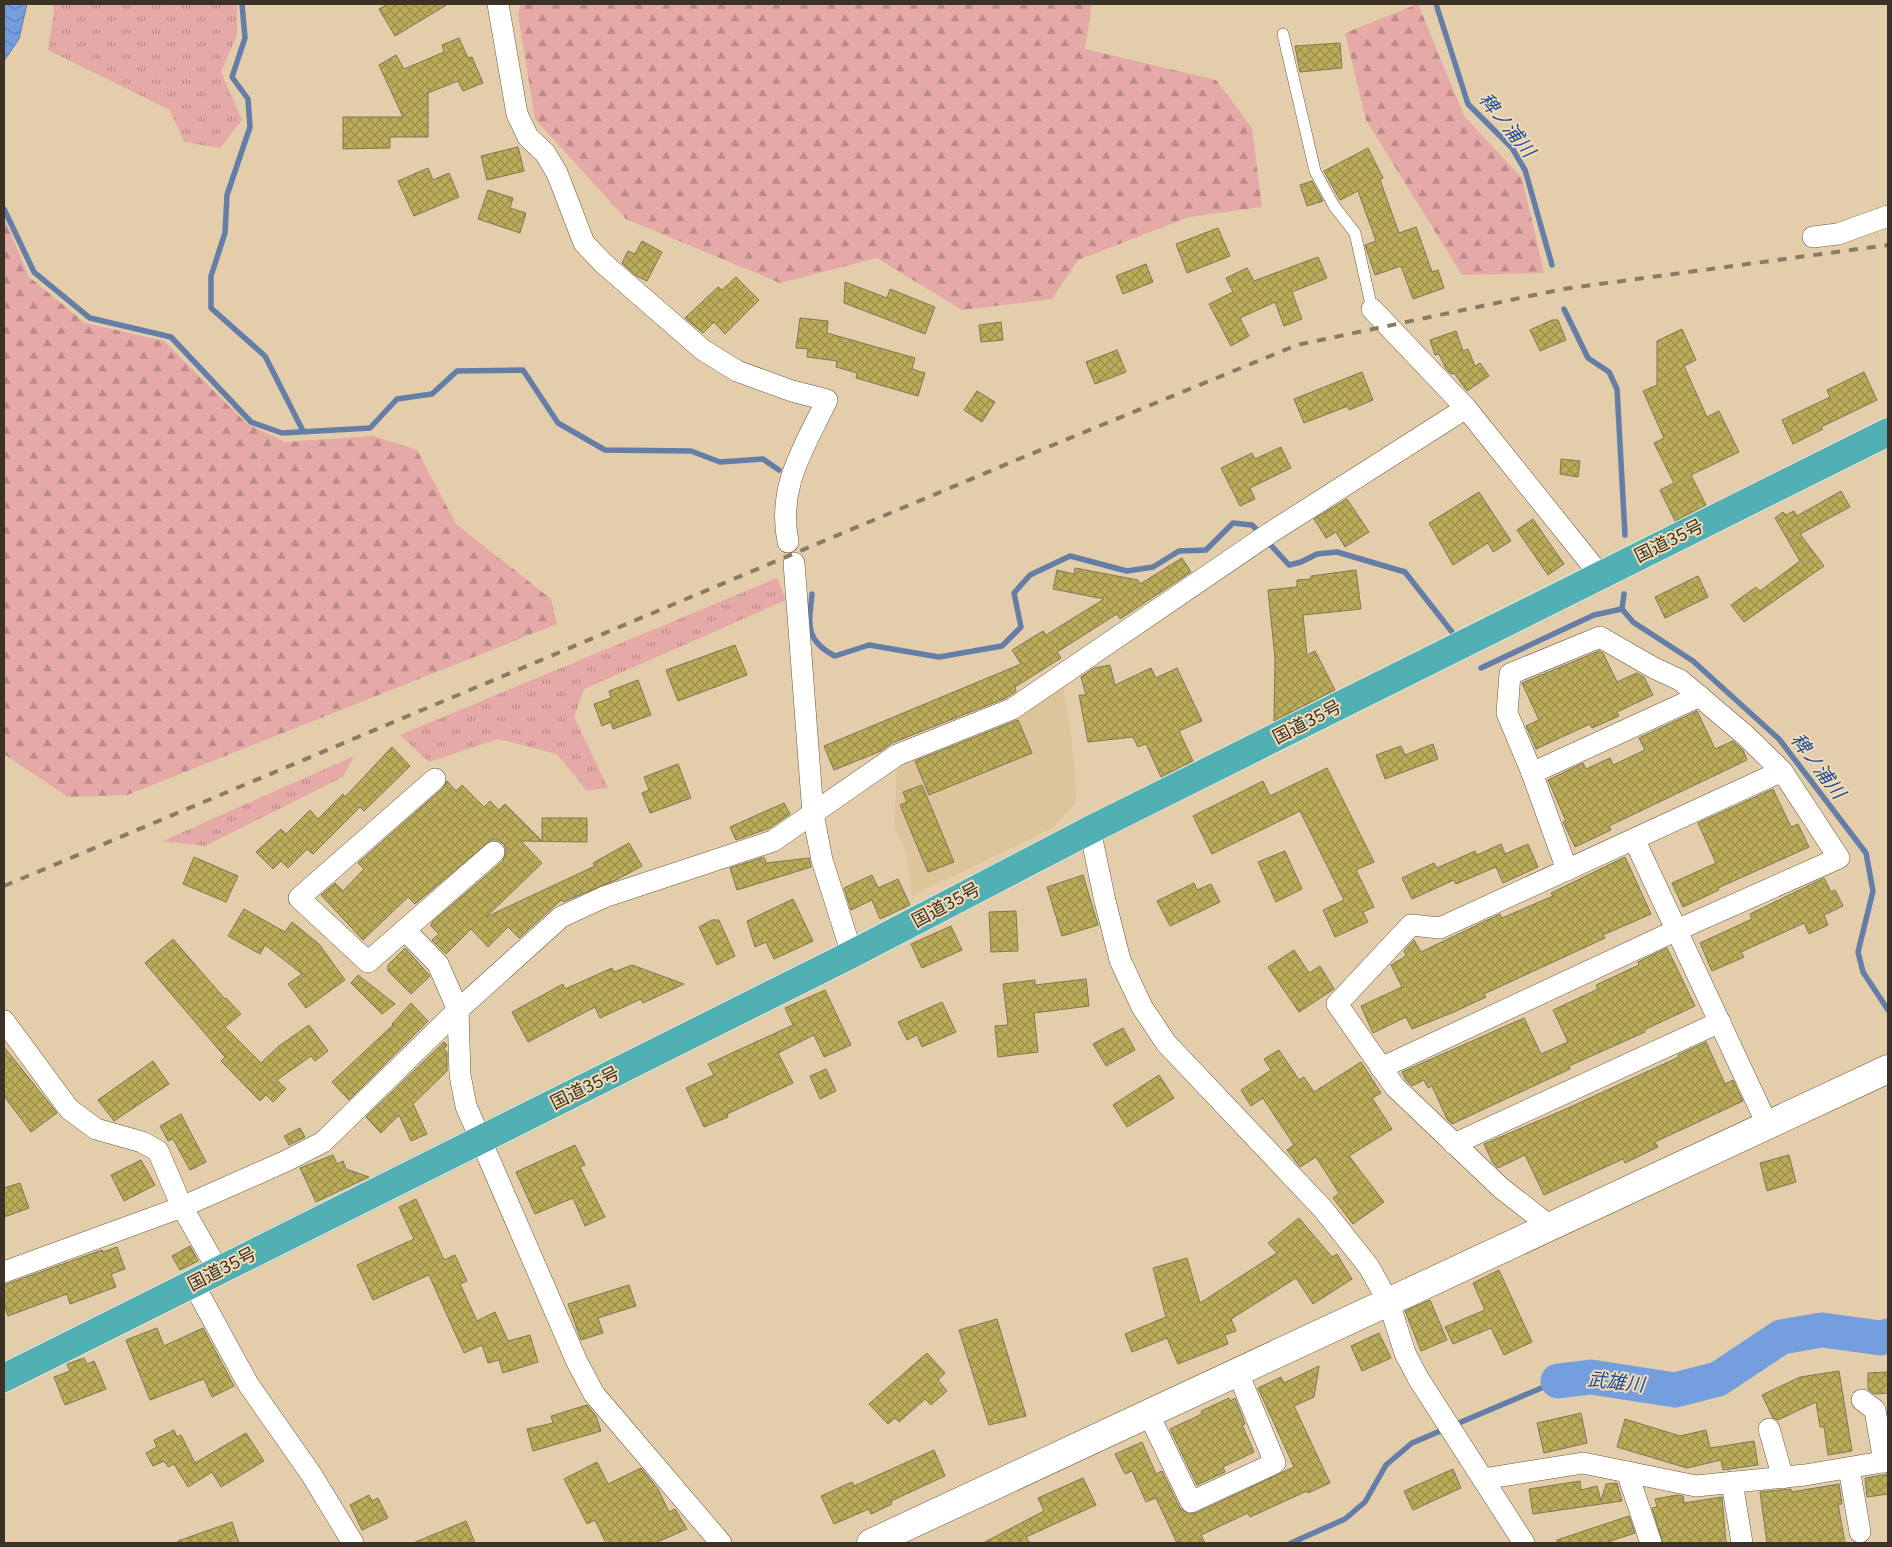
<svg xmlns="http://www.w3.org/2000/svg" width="1892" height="1547" font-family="Figtree,'Noto Sans JP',sans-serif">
  <defs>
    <pattern id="grass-tufts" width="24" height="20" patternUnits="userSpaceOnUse" patternTransform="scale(1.25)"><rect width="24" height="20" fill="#e5a9a8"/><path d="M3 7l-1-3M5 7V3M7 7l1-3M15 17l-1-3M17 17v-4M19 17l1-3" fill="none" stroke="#bb8a89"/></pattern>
    <pattern id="forest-firs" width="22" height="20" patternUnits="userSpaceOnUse" patternTransform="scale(1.25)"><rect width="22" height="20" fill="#e5a9a8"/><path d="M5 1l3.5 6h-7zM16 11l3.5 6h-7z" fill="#bb8a89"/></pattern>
    <pattern id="water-waves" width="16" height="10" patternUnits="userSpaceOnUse" patternTransform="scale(1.25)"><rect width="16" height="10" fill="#759edf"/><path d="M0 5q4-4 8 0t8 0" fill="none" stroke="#6181b5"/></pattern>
    <pattern id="building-cross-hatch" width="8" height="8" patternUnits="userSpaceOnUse" patternTransform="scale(1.25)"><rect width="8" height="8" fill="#bcad5a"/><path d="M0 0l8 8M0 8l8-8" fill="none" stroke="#9a8d4a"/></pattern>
  </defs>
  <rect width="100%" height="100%" fill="#e3cdab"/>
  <path fill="#dec49b" d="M1063 681 1074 759 1076 803 1052 828 912 896 907 854 894 826 897 764Z"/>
  <g fill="url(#grass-tufts)">
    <path d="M53 4H237V35L221 72 242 120 220 148 184 142 170 110 48 50 54 11Z"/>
    <path d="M777 578 786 600 584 689 574 717 608 788 587 791 557 754 498 739 429 762 400 735Z"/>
    <path d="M354 756 343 777 205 846 163 841Z"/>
  </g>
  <g fill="url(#forest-firs)">
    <path d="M521 4H1092L1085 49 1216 80 1252 128 1262 207 1189 217 1078 260 1052 299 962 310 877 258 780 283 626 219 535 119 518 14Z"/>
    <path d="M1418 4 1464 116 1522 178 1544 273 1462 275 1366 120 1345 33Z"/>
    <path d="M4 218 29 277 85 323 164 341 246 423 285 442 373 436 417 450 456 524 551 599 557 624 127 795 68 797 4 754Z"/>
  </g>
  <path fill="url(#water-waves)" stroke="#647ea7" d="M4 4H27L19 39 4 61Z"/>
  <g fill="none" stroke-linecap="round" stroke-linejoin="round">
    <g stroke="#647ea7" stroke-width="5.5">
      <path d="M242 4 245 38 232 77 248 99 250 127 227 195 225 233 211 276V308L265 356 303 431"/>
      <path d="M1436 4 1468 104 1512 148 1525 170 1552 265"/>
      <path d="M4 209 34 272 90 318 171 337 251 422 282 433 370 428 397 399 432 394 457 371 523 370 558 423 605 450 691 451 720 462 763 459 779 470"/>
      <path d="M1564 309 1588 358 1609 372 1617 389 1625 535"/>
      <path d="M1267 541 1289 565 1301 562 1317 554 1337 552 1405 572 1452 632"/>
      <path d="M812 594C809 624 804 640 835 656L869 645 939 657 1002 646 1021 627 1014 593 1030 575 1070 556 1127 571 1153 567 1179 551 1206 550 1233 523 1252 525 1261 534"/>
      <path d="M1624 594 1622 609 1633 622 1693 661 1779 739 1866 853 1873 891 1858 952 1863 972 1888 1010"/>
      <path d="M1481 668 1594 615 1622 609"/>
      <path d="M1454 1425 1558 1381"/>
      <path d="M1291 1543 1345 1519 1365 1502 1386 1465 1412 1443 1445 1429"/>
    </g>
    <path stroke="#759edf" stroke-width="35" d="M1558 1381 1591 1377 1675 1390 1718 1379 1781 1337 1822 1330 1881 1338 1888 1336"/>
  </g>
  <g fill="url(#building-cross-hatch)" stroke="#7f7955">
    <path d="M388 4H448L395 36 379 9Z"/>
    <path d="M459 38 468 58 472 57 483 83 463 91 458 81 428 93V137H390V148L343 149V117H403L379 65 396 55 404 69 444 52 442 45Z"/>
    <path d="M1340 43 1342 68 1300 72 1295 46Z"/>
    <path d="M518 147 524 171 487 180 481 156Z"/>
    <path d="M1368 148 1383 178 1380 180 1399 233 1416 227 1432 272 1438 270 1444 288 1413 299 1401 266 1375 275 1365 245 1376 241 1358 191 1340 200 1324 171Z"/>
    <path d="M428 168 433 180 449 173 459 197 414 216 398 181Z"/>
    <path d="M1312 181 1323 201 1307 206 1300 185Z"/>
    <path d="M488 190 513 198 510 208 526 213 520 233 478 219Z"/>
    <path d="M1218 228 1230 256 1187 273 1176 244Z"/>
    <path d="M642 241 662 252 647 281 636 276 622 263 628 251 635 254Z"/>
    <path d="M1318 257 1327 278 1292 292 1302 319 1284 326 1275 302 1240 318 1249 336 1231 346 1209 304 1233 292 1226 278 1247 268 1254 281Z"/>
    <path d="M1146 264 1153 282 1123 294 1116 276Z"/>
    <path d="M736 277 759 300 725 334 714 322 703 333 685 318 718 287 722 290Z"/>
    <path d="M845 282 887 298 890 289 935 307 925 334 844 303Z"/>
    <path d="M800 318 828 321 827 333 915 358 912 369 925 373 918 396 856 378 857 373 836 367 837 361 807 357 808 349 796 348Z"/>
    <path d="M1552 320H1558L1566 340 1540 351 1530 330Z"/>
    <path d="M1001 322 1003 340 981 342 979 325Z"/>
    <path d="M1682 329 1696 360 1684 366 1707 417 1719 411 1739 452 1691 475 1706 505 1675 521 1660 490 1674 483 1654 443 1664 438 1643 391 1657 385V341Z"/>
    <path d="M1456 331 1463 351 1468 349 1475 366 1480 363 1489 376 1467 391 1454 373 1451 374 1446 369 1439 354 1435 355 1430 340Z"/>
    <path d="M1117 350 1126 372 1095 384 1086 362Z"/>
    <path d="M1362 372 1373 400 1349 410 1348 406 1304 423 1294 399Z"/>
    <path d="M1864 372 1877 400 1821 427 1823 429 1793 444 1782 420 1830 397 1827 390Z"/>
    <path d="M977 391 995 402 982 422 964 410Z"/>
    <path d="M1281 447 1291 468 1250 488 1255 499 1240 506 1221 468 1252 453 1255 459Z"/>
    <path d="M1561 459 1580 461 1578 477 1560 474Z"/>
    <path d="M1841 491 1850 507 1800 534 1824 566 1744 622 1731 605 1756 587 1760 591 1800 561 1775 518 1783 512 1786 515 1794 511 1797 516Z"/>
    <path d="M1479 492 1511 541 1493 552 1488 543 1453 565 1429 523Z"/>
    <path d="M1347 499 1369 532 1345 547 1336 532 1326 538 1314 519Z"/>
    <path d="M1533 519 1564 564 1548 575 1517 530Z"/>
    <path d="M1182 558 1191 572 1120 619 1117 614 1057 652 1061 658 1015 687 1016 691 1006 698 892 743 881 751 834 770 824 746 1021 664 1012 650 1043 631 1046 635 1104 599 1053 589 1057 570 1074 574 1075 568 1138 580 1140 584Z"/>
    <path d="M1356 570 1361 609 1303 615 1307 655 1315 651 1335 690 1274 721 1275 658 1268 590 1297 587V580L1311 579V576Z"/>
    <path d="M1698 576 1708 597 1665 618 1655 597Z"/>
    <path d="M735 645 747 675 678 701 666 670Z"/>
    <path d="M1599 651 1603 653 1617 682 1637 673 1644 677 1653 695 1617 712 1619 716 1592 728 1590 724 1536 749 1526 726 1539 720 1522 683Z"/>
    <path d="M1110 665 1115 685 1151 668 1156 678 1177 668 1202 721 1179 731 1193 761 1161 777 1146 744 1138 747 1133 737 1088 742 1079 695H1086L1081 677 1094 668Z"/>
    <path d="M638 680 651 715 613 729 611 722 602 726 594 704 611 698 609 691Z"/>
    <path d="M1697 711 1715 749 1733 741 1743 750 1747 760 1609 826 1611 830 1575 847 1563 822 1566 821 1548 780 1583 763 1586 769 1610 758 1613 765 1645 750 1639 738Z"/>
    <path d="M1018 720 1032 753 929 795 915 761Z"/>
    <path d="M1433 744 1438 759 1385 779 1376 755 1401 746 1405 755Z"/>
    <path d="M392 747 410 766 364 811 360 807 313 854 307 849 288 868 281 861 273 869 256 852 281 829 286 834 310 810 318 819 343 794 345 797Z"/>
    <path d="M678 764 691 798 650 813 642 793 649 790 644 777Z"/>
    <path d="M1327 768 1374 862 1356 870 1374 907 1363 912 1368 922 1335 937 1323 910 1344 900 1300 811 1212 854 1193 816 1263 781 1270 796Z"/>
    <path d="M447 781 456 791 462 785 484 807 490 801 499 810 505 804 542 841V818H587V842L521 841 542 863 486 917 595 866 593 863 629 843 642 866 618 879 563 902 561 900 519 938 508 927 488 947 471 929 446 954 432 940 439 934 431 926 432 922 503 861 506 850 504 844 498 840H491L415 904 408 897 363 940 321 895 335 883 343 891 364 869 358 863 443 788Z"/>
    <path d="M922 785 954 862 928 872 900 805 907 802 903 792Z"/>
    <path d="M1773 789 1791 827 1798 824 1809 847 1718 888 1719 890 1683 907 1672 883 1716 863 1698 823Z"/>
    <path d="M784 803 790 814 770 828 736 840 730 827Z"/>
    <path d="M1501 844 1505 854 1528 844 1538 867 1503 883 1496 867 1456 884 1454 880 1412 899 1402 878 1434 863 1437 868 1475 851 1477 855Z"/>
    <path d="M1285 851 1302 889 1276 902 1258 862Z"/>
    <path d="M194 857 238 876 226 902 183 884Z"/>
    <path d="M764 857 766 863 809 858 811 867 737 890 730 868Z"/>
    <path d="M1625 857 1651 914 1603 935 1605 938 1484 994 1486 997 1454 1012 1412 1029 1406 1017 1373 1033 1361 1006 1402 987 1391 965 1406 956 1404 951 1414 940 1421 952 1500 914 1502 918 1553 896 1551 893Z"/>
    <path d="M872 875 878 888 898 879 910 905 880 919 872 900 851 910 844 888Z"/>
    <path d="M1083 875 1098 925 1062 936 1047 887Z"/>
    <path d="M1824 878 1831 892 1835 890 1843 906 1824 915 1828 925 1809 934 1804 923 1741 952 1744 957 1712 971 1700 943 1752 919 1750 914Z"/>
    <path d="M1194 883 1197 890 1211 884 1220 902 1170 926 1157 901Z"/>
    <path d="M793 899 813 941 774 959 766 942 755 947 747 921Z"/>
    <path d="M244 909 285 932 292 922 319 944 345 980 306 1008 288 984 302 974 265 945 260 954 228 936Z"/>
    <path d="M1016 911 1018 951 991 952 989 912Z"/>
    <path d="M712 920H719L735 956 717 965 699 927Z"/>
    <path d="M951 926 962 950 922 968 911 944Z"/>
    <path d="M173 939 225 999 226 998 241 1014 225 1027 261 1063 279 1046 309 1025 328 1051 315 1061 311 1056 277 1080 286 1089 273 1102 266 1095 260 1101 221 1061 225 1057 145 963Z"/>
    <path d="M405 948 430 976 411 994 388 971V965Z"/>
    <path d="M1667 948 1695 1006 1644 1030 1645 1032 1569 1066 1570 1069 1452 1124 1447 1119 1432 1086 1428 1088 1424 1080 1412 1086 1406 1080 1402 1072 1524 1018 1541 1054 1568 1042 1553 1010 1598 989 1596 985 1639 965 1638 962Z"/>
    <path d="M1294 950 1309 973 1320 966 1334 989 1299 1012 1268 967Z"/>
    <path d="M632 965 684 984 643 1003 641 999 600 1018 595 1007 528 1042 512 1012 563 984 565 989 612 968 614 972Z"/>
    <path d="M358 975 395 1004 382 1014 351 983Z"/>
    <path d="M1086 979 1089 1006 1034 1013 1038 1052 998 1057 995 1026 1008 1025 1003 984 1035 980V985Z"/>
    <path d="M825 990 851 1045 824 1057 814 1035 778 1053 793 1083 727 1114 728 1117 704 1127 686 1088 714 1075 708 1064 793 1025 785 1008Z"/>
    <path d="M942 1002 956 1032 922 1047 917 1035 907 1040 898 1022Z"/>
    <path d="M411 1003 428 1021 349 1100 332 1082 393 1025 392 1024Z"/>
    <path d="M1123 1028 1135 1050 1106 1066 1093 1044Z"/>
    <path d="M444 1042 447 1045 444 1049 447 1052V1071L413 1104 427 1134 411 1141 399 1115 381 1133 366 1117Z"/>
    <path d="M1706 1042 1725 1084 1733 1080 1743 1101 1655 1142 1658 1147 1625 1163 1623 1159 1544 1195 1525 1155 1498 1168 1493 1163 1484 1144 1566 1109 1679 1057 1678 1055Z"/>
    <path d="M4 1047 57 1113 31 1132 4 1096Z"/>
    <path d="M1279 1050 1299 1080 1304 1077 1314 1092 1361 1062 1381 1093 1372 1098 1392 1129 1349 1156 1384 1202 1353 1224 1333 1198 1339 1193 1316 1157 1300 1167 1287 1150 1294 1145 1263 1098 1251 1106 1241 1090 1271 1070 1264 1059Z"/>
    <path d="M153 1061 169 1084 114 1121 98 1100Z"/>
    <path d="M826 1069 836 1091 820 1099 810 1076Z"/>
    <path d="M1159 1075 1174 1098 1127 1127 1113 1105Z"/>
    <path d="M181 1114 206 1162 190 1170 173 1139 168 1141 160 1126Z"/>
    <path d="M300 1128 305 1137 289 1145 284 1136Z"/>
    <path d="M575 1145 585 1165 580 1167 605 1217 585 1226 573 1198 535 1214 516 1172Z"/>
    <path d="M333 1155 337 1164 343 1161 346 1169 369 1177 316 1202 300 1168Z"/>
    <path d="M1789 1155 1796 1182 1767 1191 1760 1163Z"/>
    <path d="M141 1160 155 1185 124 1201 111 1175Z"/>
    <path d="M20 1183 29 1208 4 1217V1188Z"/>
    <path d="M416 1199 444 1260 455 1255 467 1281 460 1284 477 1321 495 1312 508 1341 530 1335 538 1362 503 1373 499 1360 488 1363 482 1345 464 1353 429 1275 373 1300 357 1265 414 1239 399 1207Z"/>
    <path d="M1299 1218 1332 1257 1337 1254 1352 1279 1313 1304 1296 1278 1231 1319 1236 1331 1225 1335 1228 1344 1178 1364 1167 1338 1132 1352 1125 1334 1166 1317 1153 1268 1187 1258 1200 1303 1277 1253 1268 1243Z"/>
    <path d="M190 1246 198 1261 180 1270 172 1256Z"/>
    <path d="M117 1247 125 1269 111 1274 116 1287 70 1304 67 1294 8 1316 4 1304V1285L102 1250 103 1252Z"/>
    <path d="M1499 1270 1532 1342 1504 1355 1491 1328 1453 1344 1445 1327 1485 1310 1473 1283Z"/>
    <path d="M629 1285 636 1306 598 1318 603 1333 581 1340 568 1304Z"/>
    <path d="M1430 1300 1447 1340 1421 1351 1405 1311Z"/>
    <path d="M997 1319 1026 1416 989 1425 959 1330Z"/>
    <path d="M157 1328 164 1346 203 1328 234 1386 212 1397 204 1379 150 1400 126 1340Z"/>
    <path d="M1379 1333 1391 1358 1362 1371 1351 1346Z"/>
    <path d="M927 1353 945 1373 938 1380 947 1391 931 1405 925 1399 899 1422 895 1418 888 1424 869 1404Z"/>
    <path d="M84 1358 87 1364 94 1361 106 1389 65 1405 54 1377 70 1371 67 1364Z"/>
    <path d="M1319 1366 1314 1397 1294 1406 1330 1483 1308 1493 1307 1491 1250 1517 1248 1513 1201 1535 1205 1543H1177L1156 1498 1146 1502 1132 1471 1125 1474 1115 1454 1142 1442 1156 1474 1162 1471 1180 1508 1189 1514 1196 1513 1294 1467 1258 1388 1281 1377 1284 1383Z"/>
    <path d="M1839 1371 1852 1451 1828 1455 1824 1427H1820L1816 1402 1778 1420 1773 1418 1762 1395 1800 1377Z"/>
    <path d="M1888 1372V1393L1874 1394 1868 1389V1373Z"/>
    <path d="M1229 1398 1230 1401 1235 1398 1245 1424 1242 1425 1254 1452 1223 1467 1225 1472 1197 1485 1170 1429 1202 1414 1201 1411Z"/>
    <path d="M587 1405 596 1416 601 1431 533 1451 527 1429 553 1423 551 1416Z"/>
    <path d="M1581 1413 1587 1443 1544 1453 1537 1423Z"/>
    <path d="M1625 1419 1680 1436 1706 1430 1710 1448 1754 1441 1758 1465 1723 1470 1721 1460 1687 1468 1617 1447Z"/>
    <path d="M174 1430 177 1437 181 1435 195 1463 246 1433 264 1461 221 1487 212 1472 188 1487 174 1464 168 1467 164 1461 153 1466 146 1453 157 1447 154 1440Z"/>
    <path d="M934 1450 945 1476 891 1501 892 1504 871 1514 869 1509 834 1524 821 1496 852 1482 854 1486Z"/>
    <path d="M597 1462 608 1484 641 1468 658 1489 669 1512 675 1509 687 1529 655 1543H606L595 1520 587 1524 564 1479Z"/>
    <path d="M1453 1469 1461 1488 1413 1510 1404 1491Z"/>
    <path d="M1888 1474V1494L1867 1497 1865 1478Z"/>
    <path d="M1083 1478 1096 1505 1026 1537 1030 1543H983L1044 1511 1038 1498Z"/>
    <path d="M1580 1481 1581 1490 1597 1486 1601 1501 1606 1484 1617 1483 1622 1501 1533 1514 1529 1489Z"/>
    <path d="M1839 1484 1842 1504H1838L1845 1543H1767L1760 1492 1791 1489V1492Z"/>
    <path d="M369 1495 372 1501 378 1498 388 1518 362 1530 350 1505Z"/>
    <path d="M1677 1495 1683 1496 1684 1503 1722 1497 1726 1543H1663L1652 1508 1657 1507 1655 1499Z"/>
    <path d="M1629 1516 1635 1533 1605 1543H1557V1540Z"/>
    <path d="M466 1521 475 1543H413Z"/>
    <path d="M232 1522 239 1543H178V1541Z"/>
  </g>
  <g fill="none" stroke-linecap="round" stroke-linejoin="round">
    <defs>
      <path id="service" d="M1283 34 1315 171 1334 206 1355 233 1372 309"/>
      <g id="minor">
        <path d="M498 4 517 114 528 137 545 153 557 173 584 243 603 263 703 350 737 371 792 391 827 400C804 448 777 486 788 542"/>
        <path d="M1813 237 1838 234 1888 216"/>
        <path d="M1372 309 1466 408 1600 575"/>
        <path d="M794 563 813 814 822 860 852 954"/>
        <path d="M435 779 299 898 368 962 494 852"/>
        <path d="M1090 830 1105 901 1120 960 1142 1007 1166 1043 1323 1209 1369 1267 1389 1303 1405 1353 1418 1378 1524 1543"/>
        <path d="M1634 839 1768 1126"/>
        <path d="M1567 870 1532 773 1700 696"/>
        <path d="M405 930 438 964 458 1010 460 1075 466 1106 577 1362 594 1394 721 1543"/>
        <path d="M4 1021 69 1109 96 1129 142 1142 158 1151 182 1207 218 1270"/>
        <path d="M1381 1068 1677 930 1839 858 1782 771 1745 735 1680 680 1654 668 1600 637 1510 674 1507 713 1532 773"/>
        <path d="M1454 1144 1720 1022"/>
        <path d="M1551 1227 1501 1188 1395 1087 1337 1004 1411 925 1440 928 1782 771"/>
        <path d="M4 1272 182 1207 286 1161 323 1142 458 1010 561 917 604 897 773 841 897 755 1012 709 1270 533 1466 408"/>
        <path d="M193 1283 248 1384 311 1474 353 1543"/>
        <path d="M1862 1400 1875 1410 1884 1462"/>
        <path d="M1149 1415 1191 1502 1275 1463 1238 1373"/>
        <path d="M1769 1429 1783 1478"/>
        <path d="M1849 1468 1860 1532"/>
        <path d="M1627 1472 1651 1543"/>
        <path d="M1483 1479 1583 1463 1696 1486 1805 1475 1888 1461"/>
        <path d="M1732 1482 1742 1543"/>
      </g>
      <path id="tertiary" d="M871 1543 1888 1069"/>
      <path id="trunk" d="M4 1378 852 954 1090 830 1888 432"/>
    </defs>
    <use href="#service" stroke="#6a5839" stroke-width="12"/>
    <use href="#minor" stroke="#6a5839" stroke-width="22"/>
    <use href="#tertiary" stroke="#6a5839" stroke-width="29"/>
    <use href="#trunk" stroke="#fff" stroke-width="29"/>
    <use href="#service" stroke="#fff" stroke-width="11"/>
    <use href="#minor" stroke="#fff" stroke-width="21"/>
    <use href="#tertiary" stroke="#fff" stroke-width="28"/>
    <use href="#trunk" stroke="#50b0b4" stroke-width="28"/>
    <path stroke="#8a7b64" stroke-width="4" stroke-dasharray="9 9" stroke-linecap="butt" d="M4 886 1014 461 1297 345 1563 289 1888 245"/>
  </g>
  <g text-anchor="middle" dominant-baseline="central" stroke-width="4" stroke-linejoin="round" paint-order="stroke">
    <g font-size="18" fill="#3b3225" stroke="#f0dab7">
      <text transform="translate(1669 541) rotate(-26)">国道35号</text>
      <text transform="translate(1307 722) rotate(-27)">国道35号</text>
      <text transform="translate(946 905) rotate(-28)">国道35号</text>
      <text transform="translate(585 1088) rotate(-26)">国道35号</text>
      <text transform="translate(222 1269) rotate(-27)">国道35号</text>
    </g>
    <g font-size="19" font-style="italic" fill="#1d4d9a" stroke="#f0dab7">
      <text transform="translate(1507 125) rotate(51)">稗ノ浦川</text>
      <text transform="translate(1818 766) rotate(53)">稗ノ浦川</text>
      <text transform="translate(1616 1382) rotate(6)">武雄川</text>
    </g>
  </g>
  <rect width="1892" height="1547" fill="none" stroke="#3b3225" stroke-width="10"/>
</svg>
